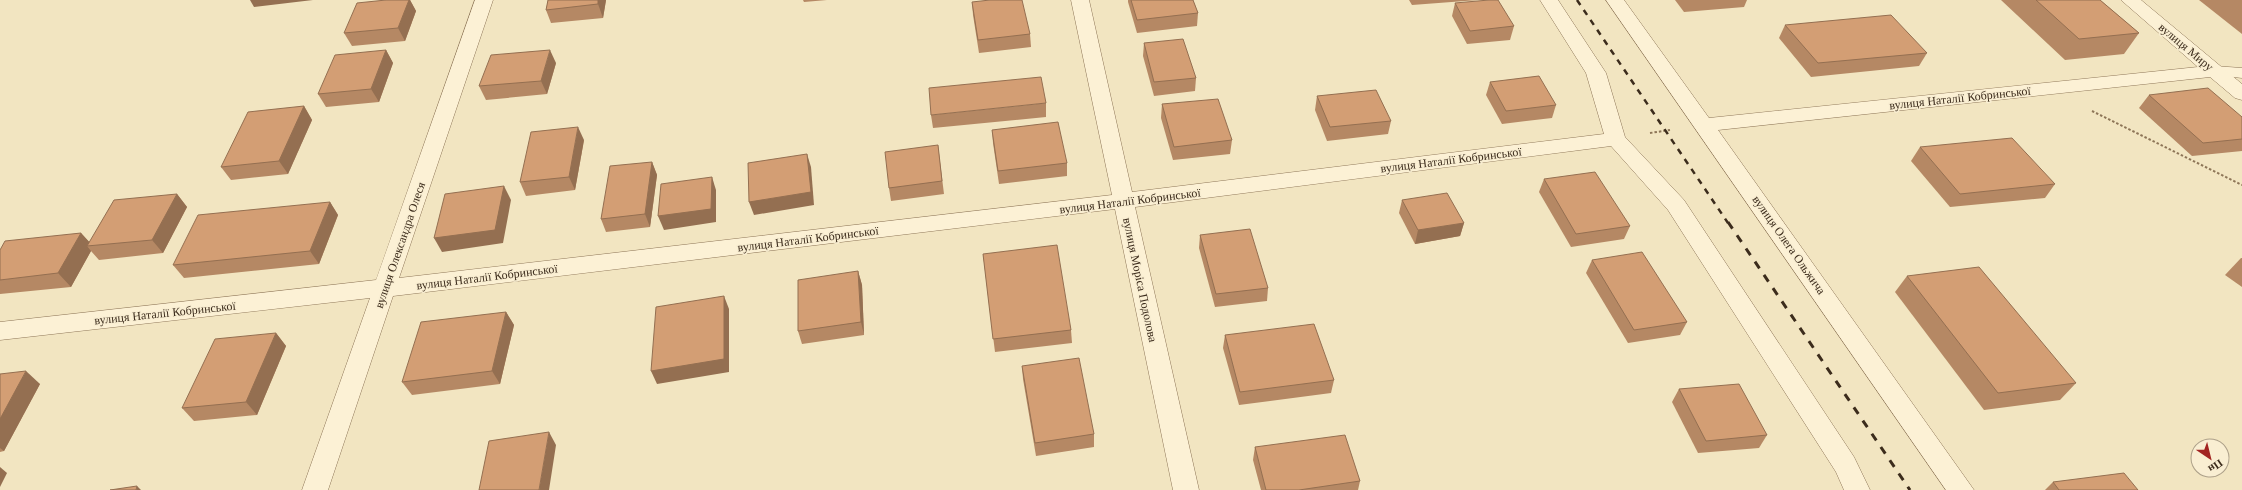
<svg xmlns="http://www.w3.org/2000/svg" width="2242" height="490" font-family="Georgia,serif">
  <rect width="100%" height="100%" fill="#f2e5c1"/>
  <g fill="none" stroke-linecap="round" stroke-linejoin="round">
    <defs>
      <path id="lane" d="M2214 66 2242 68V78L2209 74 2207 71 2209 68Z"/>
      <g id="street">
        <path d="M475 0H493L399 278 1112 195 1071 0H1089L1132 192 1604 134 1586 73 1540 0H1558L1606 73 1625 137 1684 200 1854 457 1870 490H1844L1836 472 1668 210 1611 146 1135 207 1199 490H1173L1115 209 393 296 328 490H302L370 298 0 340V322L376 280Z"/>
        <path d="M1606 0H1624L1709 118 2198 67 2121 0H2141L2242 84V100L2235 98 2210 77 1718 130 1974 490H1946Z"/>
      </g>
    </defs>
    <use href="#lane" stroke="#8d7557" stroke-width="1"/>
    <use href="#street" stroke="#8d7557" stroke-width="1"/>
    <g stroke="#8d7557" stroke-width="2" stroke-dasharray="2.5 2" stroke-linecap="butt">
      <path d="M2092 111 2242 185"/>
      <path d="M1650 133 1670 130"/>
    </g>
    <use href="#lane" fill="#fcf1d5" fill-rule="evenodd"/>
    <use href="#street" fill="#fcf1d5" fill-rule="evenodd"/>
    <path stroke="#3c2c1c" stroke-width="2.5" stroke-dasharray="6 6" stroke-linecap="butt" d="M1577 0 1728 223"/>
    <path stroke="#3c2c1c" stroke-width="3" stroke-dasharray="8 8" stroke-linecap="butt" d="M1728 222 1910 490"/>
  </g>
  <g fill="#b58864">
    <path d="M386 0H410L416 11 405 41 352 46 344 33Z"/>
    <path d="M548 0H606L603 18 551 23 546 10Z"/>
    <path d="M803 0H827L804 2Z"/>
    <path d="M1128 0H1193L1198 13 1197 26 1137 33 1128 2Z"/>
    <path d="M1409 0H1478L1412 5Z"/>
    <path d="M1675 0H1747L1744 7 1684 12Z"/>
    <path d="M2001 0H2100L2139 33 2124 54 2065 60Z"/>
    <path d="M2199 0H2242V34Z"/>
    <path d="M972 2 1030 34 1031 47 979 53 973 15Z"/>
    <path d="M1455 3 1514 26 1510 40 1467 44 1452 16Z"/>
    <path d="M1785 25 1927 53 1919 66 1811 77 1779 38Z"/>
    <path d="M1144 43 1196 78 1195 91 1154 96 1143 56Z"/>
    <path d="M386 50 393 63 379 102 326 107 318 94Z"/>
    <path d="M556 63 547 94 486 100 479 86Z"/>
    <path d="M1490 82 1556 105 1552 118 1502 124 1486 95Z"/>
    <path d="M2149 95 2242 117V151L2192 156 2139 108Z"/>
    <path d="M1317 96 1391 121 1388 134 1327 141 1315 110Z"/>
    <path d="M1046 103V117L933 128 931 115Z"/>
    <path d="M1162 104 1232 140 1230 154 1173 160 1161 118Z"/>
    <path d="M304 106 312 120 288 174 231 180 221 167Z"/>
    <path d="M992 130 1067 163V176L999 184 993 143Z"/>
    <path d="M584 140 575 190 526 196 520 182Z"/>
    <path d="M938 145 944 194 891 201 889 188Z"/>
    <path d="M1920 147 2055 184 2045 198 1950 207 1911 161Z"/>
    <path d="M652 162 657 175 650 227 606 232 601 219Z"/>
    <path d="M1544 179 1630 226 1624 239 1571 247 1539 192Z"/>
    <path d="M177 194 187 207 163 253 99 260 91 251 71 287 0 294V250L81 233 89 242Z"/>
    <path d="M1402 200 1464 223 1460 236 1415 244 1399 213Z"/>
    <path d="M330 202 338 215 319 264 184 278 173 265Z"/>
    <path d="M1200 235 1268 288 1267 301 1215 307 1199 248Z"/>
    <path d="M983 254 1071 330 1072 343 995 352Z"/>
    <path d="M2241 258H2242V287L2225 275Z"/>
    <path d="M1592 260 1687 322 1680 335 1628 343 1586 273Z"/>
    <path d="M858 271 862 285 864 335 802 344 798 331Z"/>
    <path d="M1907 276 2076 383 2060 400 1984 410 1895 292Z"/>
    <path d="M506 312 514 325 500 384 412 395 402 382Z"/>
    <path d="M276 333 286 346 257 415 194 421 182 408Z"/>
    <path d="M1225 335 1334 380 1331 393 1239 405 1223 348Z"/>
    <path d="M1022 366 1094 434V447L1036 456 1023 379Z"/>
    <path d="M0 374 40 384 4 451 0 452Z"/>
    <path d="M1679 389 1767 435 1759 448 1698 453 1672 402Z"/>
    <path d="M1255 447 1360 481 1358 490H1261L1253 460Z"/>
    <path d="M2053 482 2138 490H2045Z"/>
  </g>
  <g fill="#946f51">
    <path d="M250 0H313L254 7Z"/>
    <path d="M409 0H410L416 11 405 41 398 28Z"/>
    <path d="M598 0H606L603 18 598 4Z"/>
    <path d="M386 50 393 63 379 102 371 89Z"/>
    <path d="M550 50 556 63 547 94 541 81Z"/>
    <path d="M304 106 312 120 288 174 279 161Z"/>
    <path d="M578 127 584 140 575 190 569 177Z"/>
    <path d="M807 154 811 167 814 205 754 215 749 202Z"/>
    <path d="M652 162 657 175 650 227 645 214Z"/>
    <path d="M712 177 716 190V222L664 230 658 216Z"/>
    <path d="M504 186 511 200 503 243 442 252 434 238Z"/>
    <path d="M177 194 187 207 163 253 152 240Z"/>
    <path d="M330 202 338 215 319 264 310 251Z"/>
    <path d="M1464 223 1460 236 1415 244 1418 230Z"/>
    <path d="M81 233 93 246H87L91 251 71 287 58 273Z"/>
    <path d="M858 271 862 285 864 335 861 322Z"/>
    <path d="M724 296 729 309V372L657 384 651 371Z"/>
    <path d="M506 312 514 325 500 384 492 371Z"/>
    <path d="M276 333 286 346 257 415 246 402Z"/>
    <path d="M26 371 40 384 4 451 0 448V419Z"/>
    <path d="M549 432 556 445 549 490H539Z"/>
    <path d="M0 467 7 473 0 487Z"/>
    <path d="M137 486 141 490H136Z"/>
  </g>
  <g fill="#d39e74" stroke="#946f51">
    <path d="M386 0H409L398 28 344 33 357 3Z"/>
    <path d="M548 0H598V4L546 10Z"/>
    <path d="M990 0H1022L1030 34 978 40 972 2Z"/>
    <path d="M1131 0H1193L1198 13 1137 20Z"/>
    <path d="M1489 0H1498L1514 26 1470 31 1455 3Z"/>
    <path d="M2036 0H2100L2139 33 2079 39Z"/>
    <path d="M1891 15 1927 53 1818 63 1785 25Z"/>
    <path d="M1183 39 1196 78 1154 82 1144 43Z"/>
    <path d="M386 50 371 89 318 94 335 55Z"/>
    <path d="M550 50 541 81 479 86 491 55Z"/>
    <path d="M1539 76 1556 105 1506 111 1490 82Z"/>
    <path d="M1041 77 1046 103 931 115 929 88Z"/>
    <path d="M2208 88 2242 117V139L2203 143 2149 95Z"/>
    <path d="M1376 90 1391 121 1330 127 1317 96Z"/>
    <path d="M1218 99 1232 140 1174 147 1162 104Z"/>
    <path d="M304 106 279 161 221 167 248 112Z"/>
    <path d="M1058 122 1067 163 998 171 992 130Z"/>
    <path d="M578 127 569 177 520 182 531 132Z"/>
    <path d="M2012 138 2055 184 1960 194 1920 147Z"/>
    <path d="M938 145 942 181 889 188 885 152Z"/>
    <path d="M807 154 811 192 749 202 748 163Z"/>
    <path d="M652 162 645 214 601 219 610 166Z"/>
    <path d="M1595 172 1630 226 1576 234 1544 179Z"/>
    <path d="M712 177 711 209 658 216 661 184Z"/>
    <path d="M504 186 495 230 434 238 445 194Z"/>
    <path d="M1447 193 1464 223 1418 230 1402 200Z"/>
    <path d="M177 194 152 240 87 246 114 200Z"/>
    <path d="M330 202 310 251 173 265 198 215Z"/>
    <path d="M1250 229 1268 288 1216 294 1200 235Z"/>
    <path d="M81 233 58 273 0 280V250L5 241Z"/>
    <path d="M1057 245 1071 330 993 339 983 254Z"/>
    <path d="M1642 252 1687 322 1634 330 1592 260Z"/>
    <path d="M1979 267 2076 383 1998 393 1907 276Z"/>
    <path d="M858 271 861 322 798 331V280Z"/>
    <path d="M724 296V359L651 371 656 307Z"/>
    <path d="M506 312 492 371 402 382 421 322Z"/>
    <path d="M1314 324 1334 380 1240 392 1225 335Z"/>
    <path d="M276 333 246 402 182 408 215 339Z"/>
    <path d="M1079 358 1094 434 1035 443 1022 366Z"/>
    <path d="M26 371 0 419V374Z"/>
    <path d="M1739 384 1767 435 1706 441 1679 389Z"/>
    <path d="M549 432 539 490H479L489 441Z"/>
    <path d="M1345 435 1360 481 1299 490H1266L1255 447Z"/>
    <path d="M2124 473 2138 490H2059L2053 482Z"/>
    <path d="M137 486 136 490H110Z"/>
  </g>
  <g text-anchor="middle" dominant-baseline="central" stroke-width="3" stroke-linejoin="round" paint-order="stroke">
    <g font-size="12" fill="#3c2c1c" stroke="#f9eed2">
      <text transform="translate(2186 47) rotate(40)">вулиця Миру</text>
      <text transform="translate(1960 98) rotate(-6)">вулиця Наталії Кобринської</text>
      <text transform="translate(1451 160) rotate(-7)">вулиця Наталії Кобринської</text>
      <text transform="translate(1130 201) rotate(-7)">вулиця Наталії Кобринської</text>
      <text transform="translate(808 239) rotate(-7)">вулиця Наталії Кобринської</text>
      <text transform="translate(400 245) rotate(-71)">вулиця Олександра Олеся</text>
      <text transform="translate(1789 245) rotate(55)">вулиця Олега Ольжича</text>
      <text transform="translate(487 277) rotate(-7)">вулиця Наталії Кобринської</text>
      <text transform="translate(1140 280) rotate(78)">вулиця Моріса Подолова</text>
      <text transform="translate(165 313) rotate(-6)">вулиця Наталії Кобринської</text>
    </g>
  </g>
  <g transform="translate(2210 458) rotate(145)"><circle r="19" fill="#f9eed2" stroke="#ada089"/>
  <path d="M0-3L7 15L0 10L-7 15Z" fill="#a22421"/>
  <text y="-6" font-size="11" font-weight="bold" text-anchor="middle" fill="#3c2c1c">Пн</text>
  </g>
</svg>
